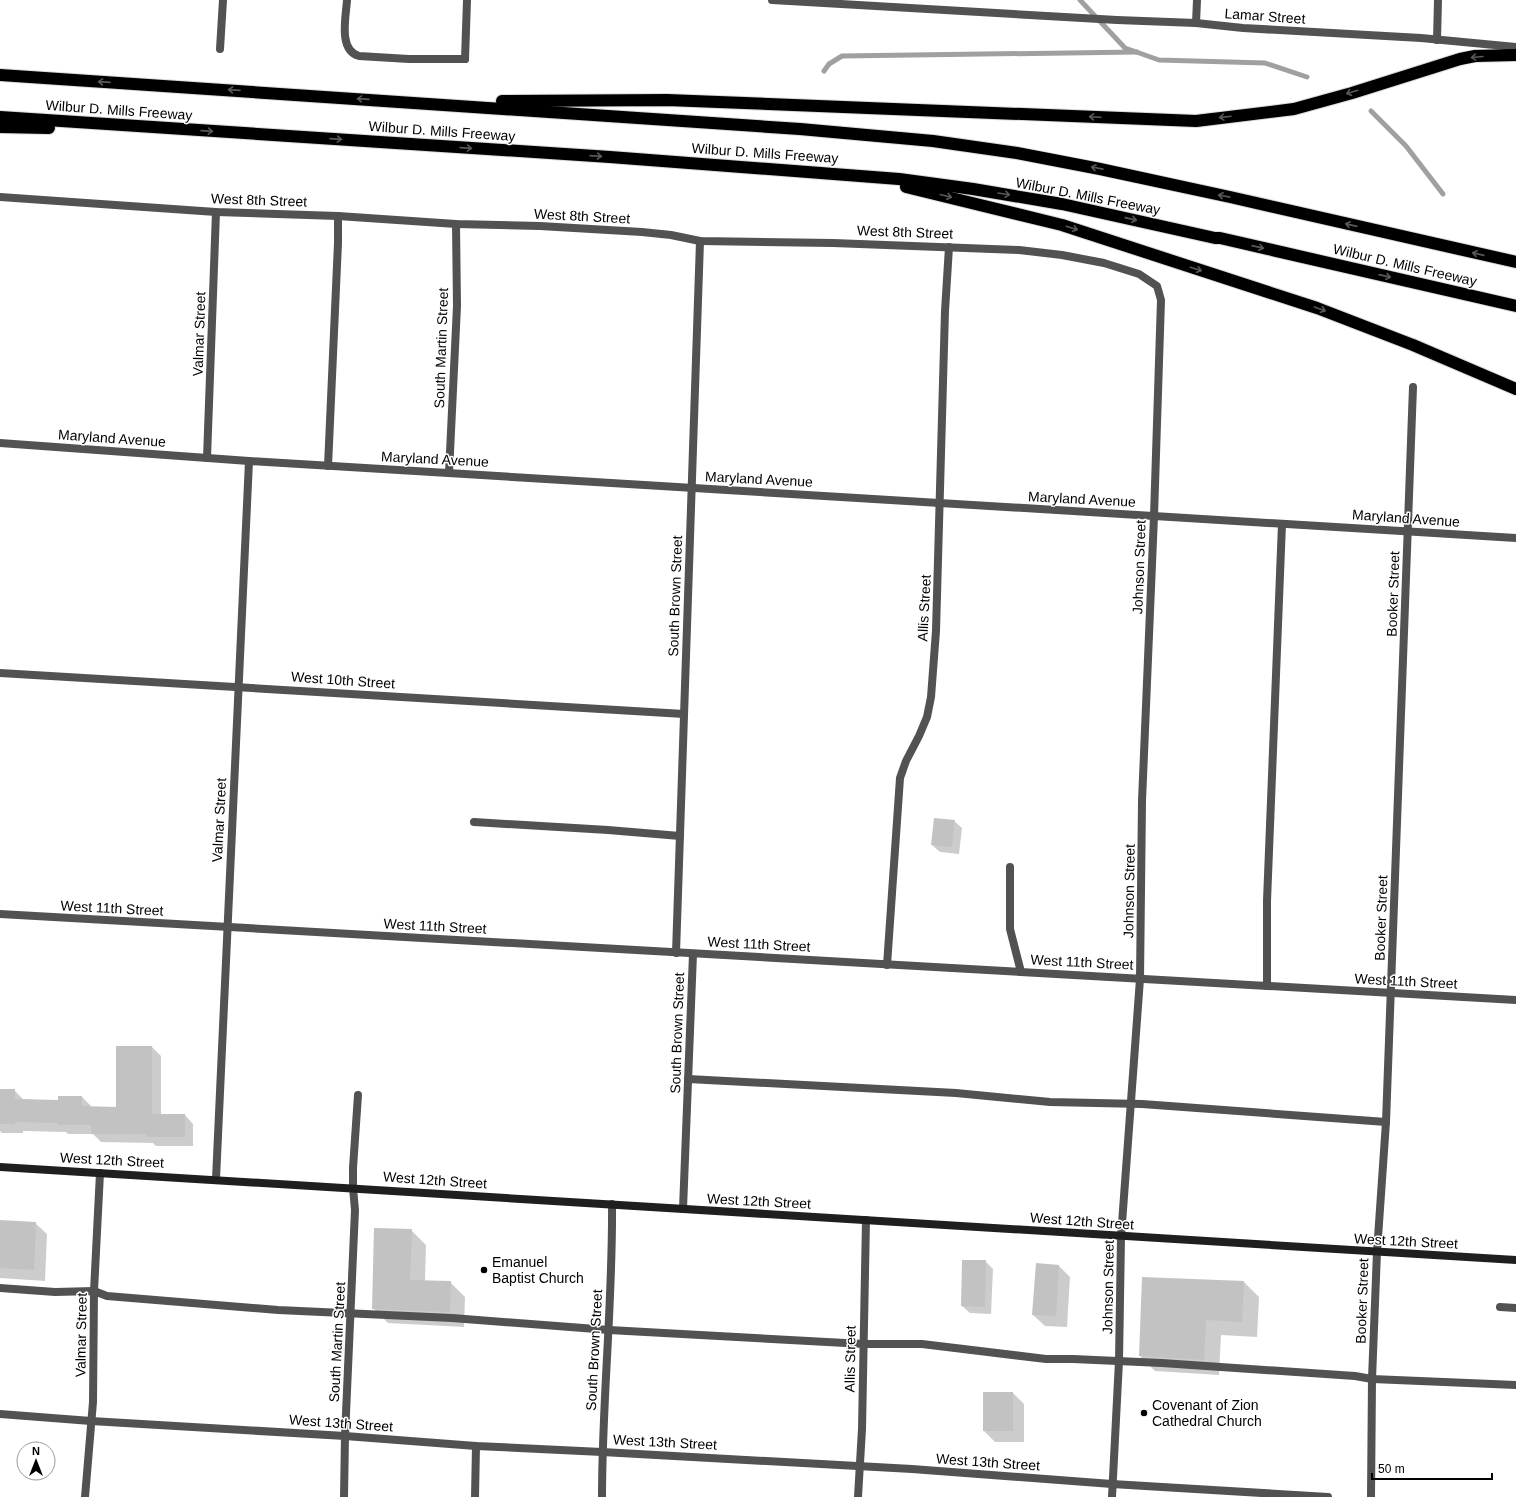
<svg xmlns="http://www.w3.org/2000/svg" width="1516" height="1497" font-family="Arial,sans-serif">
  <rect width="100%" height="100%" fill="#fff"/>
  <g fill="#0003">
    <path d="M954 821 962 828 959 854 940 852 932 845Z"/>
    <path d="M152 1047 161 1056V1114H184L193 1124V1146H156L153 1143 101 1142 93 1134H68L66 1132 23 1131V1133H2L0 1131V1090H14L23 1099 59 1101 82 1097 91 1106V1108H117Z"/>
    <path d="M0 1221 35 1223 47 1234 45 1281 0 1278Z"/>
    <path d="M411 1230 426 1245 425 1282H450L465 1297 464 1327 388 1323 373 1308Z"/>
    <path d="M985 1261 993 1269 991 1314 970 1313 962 1306Z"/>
    <path d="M1059 1266 1070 1277 1067 1327 1045 1326 1033 1315Z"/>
    <path d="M1244 1282 1259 1297 1257 1337 1221 1335 1219 1375 1155 1371 1140 1356Z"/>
    <path d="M1013 1393 1024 1404V1442H995L984 1431Z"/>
  </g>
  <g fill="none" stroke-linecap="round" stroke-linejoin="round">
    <g stroke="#a0a0a0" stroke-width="5">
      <path d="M1080 0 1125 48 1159 60 1265 63 1307 77"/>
      <path d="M824 71 829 64 842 56 1137 52"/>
      <path d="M1371 111 1406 146 1443 194"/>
    </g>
  </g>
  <g fill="#c2c2c2">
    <path d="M934 818 955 820 952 847 931 845Z"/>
    <path d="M116 1046H152V1114H185V1137H146V1134H91V1125H58V1123L15 1122V1124H0V1089H15V1099L58 1100V1096H82V1106L116 1107Z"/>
    <path d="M0 1220 36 1222 34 1270 0 1268Z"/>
    <path d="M374 1228 412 1229 410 1280 451 1281 450 1312 372 1309Z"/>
    <path d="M962 1260H986L985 1307 961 1306Z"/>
    <path d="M1036 1263 1059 1265 1056 1316 1032 1315Z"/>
    <path d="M1142 1277 1244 1281 1242 1322 1206 1320 1204 1360 1139 1356Z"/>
    <rect x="983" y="1392" width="30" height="39"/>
  </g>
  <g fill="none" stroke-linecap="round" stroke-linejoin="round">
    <defs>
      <g id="motorway">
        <path d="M0 75 800 129 933 141 1017 153 1100 169 1230 197 1516 262"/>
        <path d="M502 101 667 100 1196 121 1294 109 1352 93 1460 59 1475 56 1516 55"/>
        <path d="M0 117 610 157 899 179 973 189 1062 204 1215 238H1220L1516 306"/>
        <path d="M0 127 49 128"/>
        <path d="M906 187 1062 225 1317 308 1413 345 1516 389"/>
      </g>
    </defs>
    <use href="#motorway" stroke="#dbdbdb" stroke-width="14"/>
    <g stroke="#525252" stroke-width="8">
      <path d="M347 0C346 17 338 50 359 56L409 59H465"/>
      <path d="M328 466 338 243V216"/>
      <path d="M474 822 608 830 680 836"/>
      <path d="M1010 867V929L1021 972"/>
      <path d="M1267 986V901L1282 524"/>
      <path d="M688 1079 956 1093 1050 1102 1142 1104 1386 1122"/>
      <path d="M353 1188V1168L358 1095"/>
      <path d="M0 1288 55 1292 94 1291 107 1296 278 1310 452 1318 609 1330 864 1344H922L1046 1359H1073L1162 1363 1355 1376 1372 1379 1516 1385"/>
      <path d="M1500 1307 1516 1308"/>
      <path d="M475 1497 476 1446"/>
    </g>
    <g stroke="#525252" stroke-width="8">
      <path d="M772 0 1117 20 1196 23 1243 28 1421 38 1516 47"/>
      <path d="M1196 23 1197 0"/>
      <path d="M1437 40 1438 0"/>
      <path d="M220 49 223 0"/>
      <path d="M465 59 467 0"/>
      <path d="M0 197 216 212 338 216 456 224 540 226 642 232 671 235 700 241 833 243 1019 250 1062 255 1104 263 1139 274 1157 286 1161 300 1154 516 1142 801 1140 979 1121 1237 1119 1361 1112 1497"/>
      <path d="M0 443 249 461 1516 538"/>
      <path d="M207 458 216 212"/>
      <path d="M449 473 457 306 456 224"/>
      <path d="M0 673 684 714"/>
      <path d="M0 914 1516 1000"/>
      <path d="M676 953 700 241"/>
      <path d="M887 965 900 778 906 761 919 736 927 717 931 697 936 631 945 311 949 247"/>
      <path d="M216 1179 249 461"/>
      <path d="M683 1209 693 954"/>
      <path d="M0 1414 91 1421 345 1436 476 1446 602 1452 912 1469 1112 1484 1328 1497"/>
      <path d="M85 1497 93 1402 94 1291 100 1173"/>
      <path d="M344 1497 345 1436 355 1210 353 1188"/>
      <path d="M602 1497C602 1399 613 1302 612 1204"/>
      <path d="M858 1497 862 1429 866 1220"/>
      <path d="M1371 1497 1372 1379 1377 1252 1386 1122 1413 387"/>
    </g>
    <path stroke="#1f1f1f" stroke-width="8" d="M0 1167 1516 1260"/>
    <use href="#motorway" stroke="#000" stroke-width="12"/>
  </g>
  <defs><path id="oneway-shaft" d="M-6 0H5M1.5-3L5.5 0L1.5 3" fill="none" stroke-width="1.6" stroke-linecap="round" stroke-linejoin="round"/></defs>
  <g stroke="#595959">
    <use href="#oneway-shaft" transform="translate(1477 57) rotate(175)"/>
    <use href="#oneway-shaft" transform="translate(104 82) rotate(-176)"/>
    <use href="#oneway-shaft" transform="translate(234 90) rotate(-176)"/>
    <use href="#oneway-shaft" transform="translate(1352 92) rotate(163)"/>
    <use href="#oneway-shaft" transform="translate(363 99) rotate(-176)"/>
    <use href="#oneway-shaft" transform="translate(1095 117) rotate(-177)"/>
    <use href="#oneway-shaft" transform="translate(1225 117) rotate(173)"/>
    <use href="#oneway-shaft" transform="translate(207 131) rotate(4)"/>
    <use href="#oneway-shaft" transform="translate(336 139) rotate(4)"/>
    <use href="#oneway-shaft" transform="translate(466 148) rotate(4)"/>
    <use href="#oneway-shaft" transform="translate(596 156) rotate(4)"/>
    <use href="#oneway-shaft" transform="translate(1097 168) rotate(-169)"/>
    <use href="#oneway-shaft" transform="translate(1004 194) rotate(9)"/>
    <use href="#oneway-shaft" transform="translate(946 196) rotate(14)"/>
    <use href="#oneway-shaft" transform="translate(1224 196) rotate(-169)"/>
    <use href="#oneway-shaft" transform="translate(1131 219) rotate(13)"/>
    <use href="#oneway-shaft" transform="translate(1351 225) rotate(-167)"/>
    <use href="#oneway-shaft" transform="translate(1072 228) rotate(18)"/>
    <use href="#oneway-shaft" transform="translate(1258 247) rotate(13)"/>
    <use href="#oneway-shaft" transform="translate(1478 254) rotate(-167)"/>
    <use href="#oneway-shaft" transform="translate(1196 269) rotate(18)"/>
    <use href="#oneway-shaft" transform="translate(1385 276) rotate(13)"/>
    <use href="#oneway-shaft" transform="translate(1320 309) rotate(20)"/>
  </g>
  <g fill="#000" stroke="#fff" stroke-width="1.5">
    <circle cx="484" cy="1270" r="4"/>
    <circle cx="1144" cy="1413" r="4"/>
  </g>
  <g text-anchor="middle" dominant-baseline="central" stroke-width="3" stroke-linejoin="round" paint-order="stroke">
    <g font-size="14" fill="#000" stroke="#fff">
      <text transform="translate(1265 16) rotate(4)">Lamar Street</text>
      <text transform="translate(119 110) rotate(4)">Wilbur D. Mills Freeway</text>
      <text transform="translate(442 131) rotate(4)">Wilbur D. Mills Freeway</text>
      <text transform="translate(765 153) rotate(4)">Wilbur D. Mills Freeway</text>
      <text transform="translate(1088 196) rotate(11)">Wilbur D. Mills Freeway</text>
      <text transform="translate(259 200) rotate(2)">West 8th Street</text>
      <text transform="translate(582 216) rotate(3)">West 8th Street</text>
      <text transform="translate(905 232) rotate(2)">West 8th Street</text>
      <text transform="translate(1405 265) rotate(13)">Wilbur D. Mills Freeway</text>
      <text transform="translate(199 334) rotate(-88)">Valmar Street</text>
      <text transform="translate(441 348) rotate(-88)">South Martin Street</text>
      <text transform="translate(112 438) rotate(4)">Maryland Avenue</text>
      <text transform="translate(435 459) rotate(3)">Maryland Avenue</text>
      <text transform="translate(759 479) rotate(3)">Maryland Avenue</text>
      <text transform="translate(1082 499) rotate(3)">Maryland Avenue</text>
      <text transform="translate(1406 518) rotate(4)">Maryland Avenue</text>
      <text transform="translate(1139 567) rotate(-88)">Johnson Street</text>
      <text transform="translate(1393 594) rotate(-88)">Booker Street</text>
      <text transform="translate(675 596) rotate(-88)">South Brown Street</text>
      <text transform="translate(924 608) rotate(-87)">Allis Street</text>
      <text transform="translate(343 680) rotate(4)">West 10th Street</text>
      <text transform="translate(219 820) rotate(-87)">Valmar Street</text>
      <text transform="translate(1129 891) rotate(-89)">Johnson Street</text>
      <text transform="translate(112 908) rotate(3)">West 11th Street</text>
      <text transform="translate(1381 918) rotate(-88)">Booker Street</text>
      <text transform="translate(435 926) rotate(3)">West 11th Street</text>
      <text transform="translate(759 944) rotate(3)">West 11th Street</text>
      <text transform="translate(1082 962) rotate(3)">West 11th Street</text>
      <text transform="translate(1406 981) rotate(3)">West 11th Street</text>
      <text transform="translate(677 1033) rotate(-88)">South Brown Street</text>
      <text transform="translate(112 1160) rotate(3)">West 12th Street</text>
      <text transform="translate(435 1180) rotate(4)">West 12th Street</text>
      <text transform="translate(759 1201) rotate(3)">West 12th Street</text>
      <text transform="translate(1082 1221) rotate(4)">West 12th Street</text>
      <text transform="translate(1406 1241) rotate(3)">West 12th Street</text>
      <text transform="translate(1108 1287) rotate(-89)">Johnson Street</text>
      <text transform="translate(1362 1301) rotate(-88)">Booker Street</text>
      <text transform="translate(81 1335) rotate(-89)">Valmar Street</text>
      <text transform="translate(337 1342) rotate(-87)">South Martin Street</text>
      <text transform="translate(594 1350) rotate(-87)">South Brown Street</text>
      <text transform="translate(850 1359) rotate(-89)">Allis Street</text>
      <text transform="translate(341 1423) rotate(4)">West 13th Street</text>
      <text transform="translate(665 1442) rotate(3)">West 13th Street</text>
      <text transform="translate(988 1462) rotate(4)">West 13th Street</text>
    </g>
    <g font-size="14" fill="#000" stroke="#fff" text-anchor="start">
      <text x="492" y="1262">Emanuel<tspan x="492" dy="16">Baptist Church</tspan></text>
      <text x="1152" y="1405">Covenant of Zion<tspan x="1152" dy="16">Cathedral Church</tspan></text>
    </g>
  </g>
  <g transform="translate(36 1461)"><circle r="19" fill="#ffffff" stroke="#999999"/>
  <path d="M0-3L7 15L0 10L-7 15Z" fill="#000000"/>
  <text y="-6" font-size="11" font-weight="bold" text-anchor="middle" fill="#000000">N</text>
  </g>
  <path d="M1372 1473v6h120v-6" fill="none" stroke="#000000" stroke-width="2"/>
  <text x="1378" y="1473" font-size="12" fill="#000000" stroke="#ffffff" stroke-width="3" paint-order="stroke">50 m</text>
</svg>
